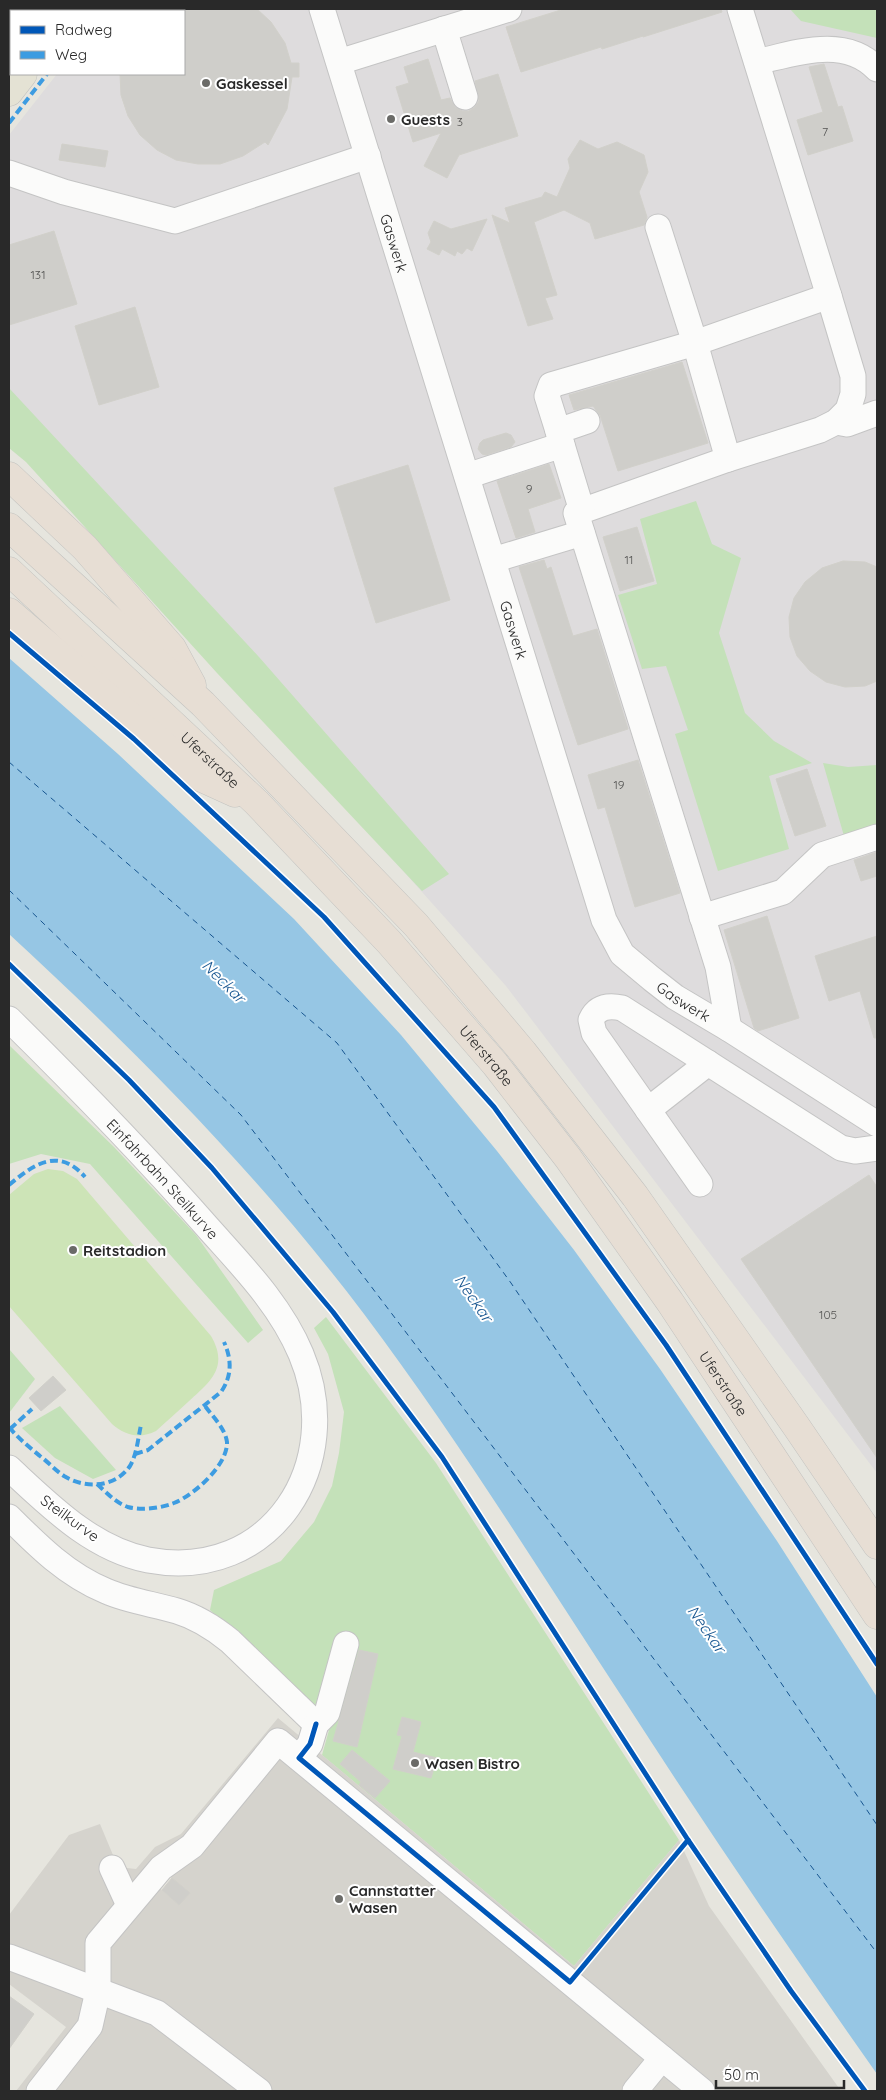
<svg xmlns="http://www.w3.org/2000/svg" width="886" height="2100" font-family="Quicksand,sans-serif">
  <rect width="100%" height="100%" fill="#e6e5de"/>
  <path fill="#dedcdd" d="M116 9H877V1473L506 986 188 630 9 442V135L57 74H184V11H114Z"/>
  <g fill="#c4e1b9">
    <path d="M790 9H877V38L801 21Z"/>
    <path d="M9 388 259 657 449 874 422 891 217 673 26 462 9 448Z"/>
    <path d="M696 501 712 544 741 558 719 633 745 713 774 741 812 763 769 776 789 849 718 871 675 734 688 730 666 666 642 669 618 595 657 584 640 519Z"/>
    <path d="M823 763 848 767 877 765V825L844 836Z"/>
    <path d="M9 1045 114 1147 196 1235 263 1330 248 1343 90 1164 41 1154 9 1164Z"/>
    <path d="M326 1317 436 1463 679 1840 574 1966 322 1755 336 1705 314 1711 210 1610 214 1590 281 1561 314 1522 332 1486 339 1453 344 1412 328 1354 314 1328Z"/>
    <path d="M9 1349 35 1379 9 1413Z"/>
    <path d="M60 1406 116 1470 93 1479 55 1458 22 1428Z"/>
  </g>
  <path fill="#cde4b7" d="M48 1169 63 1171 77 1179 211 1336C229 1367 211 1381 188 1402 178 1411 167 1421 156 1431 140 1439 126 1436 112 1424L9 1306V1195L34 1174Z"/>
  <path fill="#d5d3cd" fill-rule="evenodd" d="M278 1718 574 1966 679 1840 709 1906 841 2091H16L66 2027 9 1984V1915L69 1835 100 1824 118 1867 136 1869 155 1847 181 1834ZM166 1873 189 1893 179 1905 156 1885Z"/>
  <path fill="#96c6e4" d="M9 658 118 754 294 919 401 1035 497 1151 574 1250 660 1369 777 1541 877 1697V2074C791 1952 707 1829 626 1703 540 1572 458 1439 364 1314 259 1175 136 1051 9 934Z"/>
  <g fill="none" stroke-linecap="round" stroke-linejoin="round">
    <g stroke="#165590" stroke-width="1" stroke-dasharray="6 5" stroke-linecap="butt">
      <path d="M9 762 337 1043 511 1283 877 1825"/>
      <path d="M9 890 241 1115 877 1953"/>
    </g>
  </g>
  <g fill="#cfceca" stroke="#d1d0ca">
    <path d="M184 9H257L271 22 285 43 291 63H299V77H292L287 109 268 145 265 142 243 156 220 164H198L176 160 157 150 140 135 128 116 121 95 120 74H184Z"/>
    <path d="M564 9H721L722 12 643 37V36L602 49 601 47 521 72 506 27Z"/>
    <path d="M428 59 441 100 450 98 455 107 462 111H469L475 107 479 101 475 81 498 74 518 136 459 155 447 178 424 166 441 133 413 142 396 87 409 83 404 67Z"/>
    <path d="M824 64 838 107 842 106 853 141 808 155 797 120 823 112 809 67Z"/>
    <path d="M580 140 598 149 617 142 644 155 648 172 639 192 647 217 644 225 595 239 590 223 564 210 534 222 557 295 545 298 553 319 528 326 492 215 510 223 505 208 542 197 545 192 557 197 570 168 568 159Z"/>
    <path d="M62 144 108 151 105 167 59 160Z"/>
    <path d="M487 219 472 251 467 248 462 254 457 251 455 256 442 249 439 255 427 249 431 242 428 233 434 221 451 229Z"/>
    <path d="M54 231 77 304 9 325V245Z"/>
    <path d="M135 307 159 387 99 405 75 326Z"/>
    <path d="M682 362 708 443 618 471 600 415 593 406 574 410 569 395Z"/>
    <path d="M506 433 511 435 515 442 511 447 486 455 482 454 478 449 480 443 483 440Z"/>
    <path d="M549 464 561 498 528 509 535 532 516 538 497 481Z"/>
    <path d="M408 465 450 600 376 623 334 488Z"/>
    <path d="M637 527 654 581 620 591 603 537Z"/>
    <path d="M544 560 547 569 551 567 573 636 597 629 628 729 578 745 519 567Z"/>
    <path d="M843 561 865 562 877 567V681L865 686 845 687 826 682 810 671 797 656 790 637 789 617 794 598 805 582 822 568Z"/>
    <path d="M638 760 680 893 635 907 605 807 598 809 588 775Z"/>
    <path d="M807 769 826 826 795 836 776 779Z"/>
    <path d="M877 852V876L861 881 854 860Z"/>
    <path d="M767 916 799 1018 758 1031 754 1028 724 930Z"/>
    <path d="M877 936V1038H874L860 991 829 1001 815 956Z"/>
    <path d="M869 1175 877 1187V1458L741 1259Z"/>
    <path d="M53 1376 66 1390 41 1411 29 1398Z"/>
    <path d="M359 1650 378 1654 357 1747 333 1741Z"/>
    <path d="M402 1717 421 1722 413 1752 437 1758 431 1778 393 1769 402 1736 397 1735Z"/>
    <path d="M352 1750 390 1781 375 1798 359 1785 361 1782 340 1764Z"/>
    <path d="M172 1878 190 1893 179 1905 162 1890Z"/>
    <path d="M9 1996 34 2014 9 2049Z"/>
  </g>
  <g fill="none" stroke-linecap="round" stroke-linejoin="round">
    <defs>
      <g id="minor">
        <path d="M43 9 47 11"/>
        <path id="s1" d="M322 9 604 920 622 954 652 979 675 997 729 1029 877 1124"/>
        <path d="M444 29 465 97"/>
        <path d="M339 62 509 9"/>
        <path d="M757 62C796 53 845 35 877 69"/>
        <path d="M9 173 64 192 175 221 368 156"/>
        <path d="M658 227 695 343 728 459 576 513 718 967 729 1029"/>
        <path d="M836 422 847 424 877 413"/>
        <path d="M558 431 547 396 551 385 695 343 829 296 740 9"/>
        <path d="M562 445 558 431 587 421"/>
        <path d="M728 459 820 430 836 422 848 410 853 394V376L829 296"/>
        <path d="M467 476 562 445 582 511"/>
        <path d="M493 560 582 533"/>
        <path d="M702 917 783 892 822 855 877 837"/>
        <path id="s2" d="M9 1019C78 1087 146 1157 210 1230 244 1268 281 1306 301 1354 347 1463 272 1583 148 1560 92 1549 49 1505 9 1468"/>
        <path d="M648 1110 708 1063"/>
        <path d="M700 1184 594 1033 591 1020C597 1007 608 1005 622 1008L841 1148 855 1151 877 1148"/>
        <path d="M9 1517C38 1546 67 1575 106 1591 129 1601 153 1604 177 1611 197 1617 214 1628 230 1641L316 1724"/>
        <path d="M299 1758 310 1744 316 1724 327 1713 346 1644"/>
        <path d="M112 1868 129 1905"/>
        <path d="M9 1957 157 2013 259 2091"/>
        <path d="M39 2091 90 2026 98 1991V1943L161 1868 192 1846 278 1741 702 2091"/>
        <path d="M635 2091 662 2058"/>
      </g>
      <g id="major">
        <path d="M73 11 75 9"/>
        <path d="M9 92 23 74"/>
      </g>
      <g id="highway">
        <path d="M9 476 85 548 172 648 192 685"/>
        <path d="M9 527 203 704 416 925 523 1052 635 1196 796 1426 877 1545"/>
        <path id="s3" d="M9 571 257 803 389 942 495 1064 568 1158 670 1302 877 1615"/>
        <path d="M9 612 202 778 235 793"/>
      </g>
    </defs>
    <use href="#minor" stroke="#c4c4c4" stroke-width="27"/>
    <use href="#major" stroke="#c3c3c0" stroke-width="29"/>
    <use href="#highway" stroke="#c3c3c0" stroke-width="29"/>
    <use href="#minor" stroke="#fbfbfa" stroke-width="25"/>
    <use href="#major" stroke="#e4e2d4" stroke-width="28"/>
    <use href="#highway" stroke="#e7ded4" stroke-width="28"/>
    <g stroke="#3d9ce1" stroke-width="4" stroke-dasharray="8 4" stroke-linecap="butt">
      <path d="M98 11 100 9"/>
      <path d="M9 123 47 74"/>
      <path d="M9 1185C33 1165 58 1146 85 1177"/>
      <path d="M9 1427C18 1438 29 1447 40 1456 48 1462 55 1470 64 1476 85 1489 115 1488 130 1466 137 1454 138 1438 141 1425"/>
      <path d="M10 1429 32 1409"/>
      <path d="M135 1454 148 1450 221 1392C232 1376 232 1360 224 1342"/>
      <path d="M97 1484C107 1493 116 1503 128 1507 142 1511 161 1508 174 1503 194 1495 228 1465 227 1442 225 1428 213 1417 205 1406"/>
    </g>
    <defs>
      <g id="cycleway">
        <path d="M9 633 134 739 324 917 494 1107 666 1345 877 1664"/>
        <path d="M9 964 129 1080 212 1168 333 1312 442 1457 688 1840 791 1991 865 2091"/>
        <path d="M316 1724 310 1744 299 1758 570 1982 688 1840"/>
      </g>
    </defs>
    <use href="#cycleway" stroke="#fff" stroke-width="8"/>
    <use href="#cycleway" stroke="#0057b8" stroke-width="5"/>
  </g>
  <g fill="#6b6b68" stroke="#fff" stroke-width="2">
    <circle cx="206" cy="83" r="5"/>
    <circle cx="391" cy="119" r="5"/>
    <circle cx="73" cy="1250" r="5"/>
    <circle cx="415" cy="1763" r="5"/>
    <circle cx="339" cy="1899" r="5"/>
  </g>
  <g text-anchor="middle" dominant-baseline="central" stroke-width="4" stroke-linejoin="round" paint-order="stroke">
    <g font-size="12" fill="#535352">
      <text x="460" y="121">3</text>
      <text x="825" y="131">7</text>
      <text x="38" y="274">131</text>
      <text x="529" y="488">9</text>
      <text x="629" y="559">11</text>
      <text x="619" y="784">19</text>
      <text x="828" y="1314">105</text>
    </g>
    <g font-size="15" font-weight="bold" fill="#292929" stroke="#fff" text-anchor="start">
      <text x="216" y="83">Gaskessel</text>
      <text x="401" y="119">Guests</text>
      <text x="83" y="1250">Reitstadion</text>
      <text x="425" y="1763">Wasen Bistro</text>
      <text x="349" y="1890">Cannstatter<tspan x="349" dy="17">Wasen</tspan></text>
    </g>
    <g font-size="15" fill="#292929" stroke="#fff">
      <text stroke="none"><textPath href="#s1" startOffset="245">Gaswerk</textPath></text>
      <text stroke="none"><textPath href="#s1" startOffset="650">Gaswerk</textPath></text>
      <text stroke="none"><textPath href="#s3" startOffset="276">Uferstraße</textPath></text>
      <text stroke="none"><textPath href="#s1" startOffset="1070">Gaswerk</textPath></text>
      <text stroke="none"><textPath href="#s3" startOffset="681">Uferstraße</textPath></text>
      <text stroke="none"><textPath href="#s2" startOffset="222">Einfahrbahn Steilkurve</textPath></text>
      <text stroke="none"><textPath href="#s3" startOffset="1086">Uferstraße</textPath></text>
      <text transform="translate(70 1518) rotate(36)">Steilkurve</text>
    </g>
    <g font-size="16" font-style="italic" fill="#165590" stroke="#fff">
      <text transform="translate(224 981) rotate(45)">Neckar</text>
      <text transform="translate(474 1298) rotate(55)">Neckar</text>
      <text transform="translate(707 1629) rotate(55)">Neckar</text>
    </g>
  </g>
  <rect width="886" height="2100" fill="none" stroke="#292929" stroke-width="20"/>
  <rect x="10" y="10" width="175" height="65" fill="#ffffff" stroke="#a9a9a9"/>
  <rect x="20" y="26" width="25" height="8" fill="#0057b8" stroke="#a9a9a9"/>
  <text x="55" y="35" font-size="15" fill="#292929">Radweg</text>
  <rect x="20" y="51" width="25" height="8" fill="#3d9ce1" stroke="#a9a9a9"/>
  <text x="55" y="60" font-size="15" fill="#292929">Weg</text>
  <path d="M716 2080v8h128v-8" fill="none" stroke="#292929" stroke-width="2.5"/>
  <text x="724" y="2080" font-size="15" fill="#292929" stroke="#ffffff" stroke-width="4" paint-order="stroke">50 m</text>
</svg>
